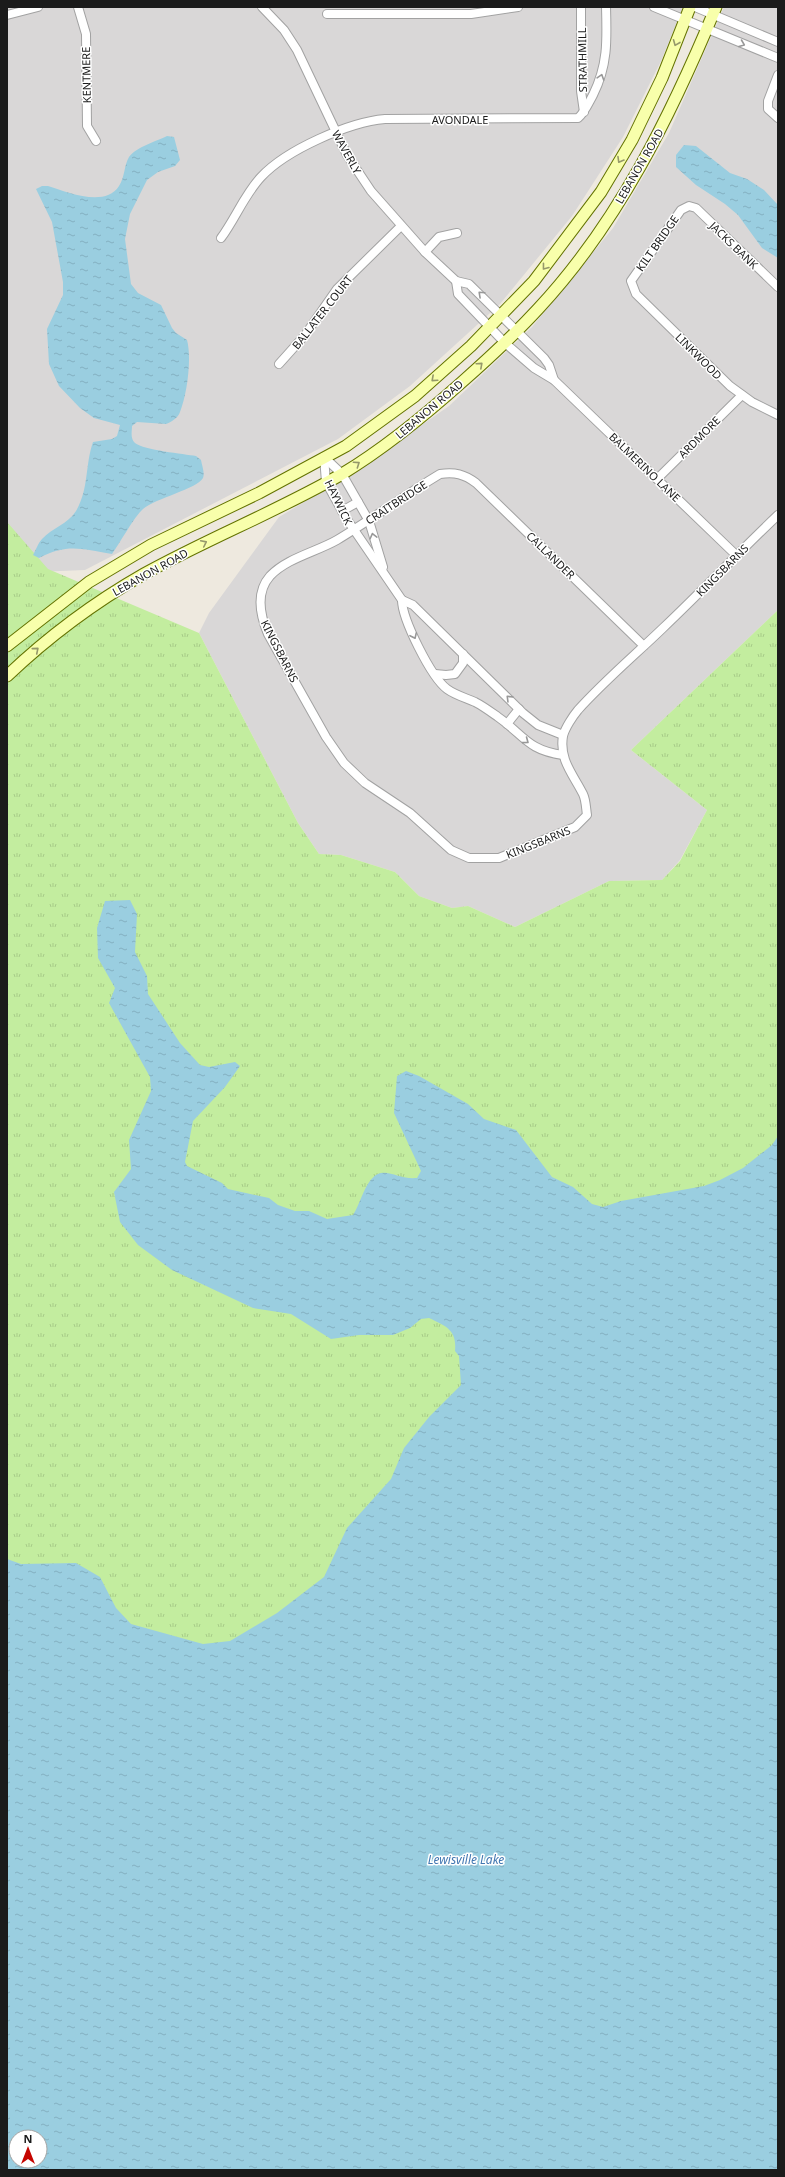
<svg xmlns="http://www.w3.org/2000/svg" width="785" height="2177" font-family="'Noto Sans',sans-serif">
  <defs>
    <pattern id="grass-tufts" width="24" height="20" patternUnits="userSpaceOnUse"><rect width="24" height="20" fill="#c3ed9f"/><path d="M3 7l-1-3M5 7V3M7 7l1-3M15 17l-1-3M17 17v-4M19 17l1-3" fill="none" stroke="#a7cb88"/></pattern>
    <pattern id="water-ripples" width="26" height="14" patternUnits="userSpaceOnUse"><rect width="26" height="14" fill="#9acee0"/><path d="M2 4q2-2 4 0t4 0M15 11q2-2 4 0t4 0" fill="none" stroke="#84b0c0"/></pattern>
  </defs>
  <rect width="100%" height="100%" fill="#eee9df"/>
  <g fill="#d9d7d7">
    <path d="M7 7H683L661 61 623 137 572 216 500 304 410 386 338 439 85 570 36 572 7 522Z"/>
    <path d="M724 7H778V610L631 750 707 810 680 860 662 880 609 881 515 927 468 906 452 908 419 896 395 872 341 855 319 854 298 823 199 633 209 613 279 517 353 473 449 406 532 327 613 228 669 133Z"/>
  </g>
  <path fill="url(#grass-tufts)" fill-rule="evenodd" d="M7 522 48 569 199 633 298 823 319 854 341 855 395 872 419 896 452 908 468 906 515 927 609 881 662 880 680 861 707 810 631 750 778 610V1401L63 2170H7ZM16 2137H40V2161H16Z"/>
  <g fill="url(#water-ripples)" fill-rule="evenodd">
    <path d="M167 136 174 137 180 160 175 166 158 172 147 180 130 214 125 239 131 284 138 293 161 305 172 328 176 333 187 340C192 358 187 395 180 412 178 418 171 422 166 424L137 422 132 426C132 431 130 439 135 443 144 450 184 454 196 456L201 460C202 466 205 473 203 478 197 489 156 498 143 509 134 517 120 543 112 554 81 549 68 543 39 558L33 555C36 550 38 543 42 539 52 528 68 524 76 511 89 489 85 465 93 442L112 439 117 436 120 425 94 418 80 408 59 386 49 364 47 329 63 295V282L52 222 36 189 42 186H48C67 192 105 208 119 186 125 177 124 165 129 157 136 147 157 141 167 136Z"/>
    <path d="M684 145 696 146 730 173 747 179 764 190 778 205V258L762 248 738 215 725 204 696 185 676 167V155Z"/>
    <path d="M130 900 137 914 135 952 147 976 148 994 180 1043 200 1065 209 1067 235 1062 240 1066 225 1087 193 1121 185 1162 187 1166 222 1183 228 1189 269 1198 278 1205 295 1211H309L327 1219 353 1215C362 1202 367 1169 387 1173 399 1175 403 1179 417 1178L421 1171 394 1113 397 1076 406 1071 419 1076 468 1104 484 1119 516 1130 552 1177 573 1187 592 1204 603 1207 621 1201 704 1186 720 1180 743 1168 772 1145 778 1136V2170H7V1559L21 1564 76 1563 100 1577 116 1608 131 1624 203 1644 230 1641 277 1613 324 1577 347 1528 391 1479 404 1448 429 1417 461 1385 459 1356 455 1351C457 1330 446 1326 429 1318L421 1319 410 1328 393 1335H359L331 1339 291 1314 253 1308 172 1270 138 1245 120 1222 114 1192 131 1169 129 1140 151 1091 150 1077 109 1003 115 988 98 958 97 928 105 901ZM16 2137H40V2161H16Z"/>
  </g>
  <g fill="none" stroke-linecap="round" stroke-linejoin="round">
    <defs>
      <g id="street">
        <path d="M78 7 86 34 87 126 96 141"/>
        <path d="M262 7 284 30 297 50 347 155 371 191 425 252 456 281 469 284 544 358 549 365 554 380"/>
        <path d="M581 7V91L584 112"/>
        <path d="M654 7 778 58"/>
        <path d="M695 7 778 42"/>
        <path d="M327 14H471L518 7"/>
        <path d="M7 15 38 7"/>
        <path d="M778 75 768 101V109L778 118"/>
        <path d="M221 238C235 219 245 194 261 177 286 150 349 122 385 119L578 118C585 112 588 104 593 95 608 65 607 40 606 7"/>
        <path d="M425 252 439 237 457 233"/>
        <path d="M456 281 458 294 505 343 534 368 554 380 736 555"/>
        <path d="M778 287 696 208 689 206 681 210 631 281 636 294 730 386 752 402 778 415"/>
        <path d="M279 364 305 335 337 289 401 226"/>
        <path d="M324 457 326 482 346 518 402 600C402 619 431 677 447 689 455 695 466 698 475 702 483 706 491 712 498 717 524 735 527 750 563 755"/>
        <path d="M324 457 342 474 369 521 383 567"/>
        <path d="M657 479 742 395"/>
        <path d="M342 511 358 502"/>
        <path d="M402 600 413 605 523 713 538 725 563 735"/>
        <path d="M644 646 476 483C464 474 455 472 440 474 405 495 372 519 337 540 316 552 287 558 270 576 255 593 260 615 268 634L326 737 344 763 365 783 410 813 451 850 469 858H499L575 827 587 815C586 809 586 800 583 794 573 774 559 760 563 736 565 728 573 716 578 710 604 681 635 655 663 628 702 591 739 552 778 515"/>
        <path d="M435 674 446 675 455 674 463 663V654"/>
        <path d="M507 724 519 709"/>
      </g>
      <g id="secondary">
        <path d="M7 646 89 582 151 545 259 493 346 446 415 396 471 346 534 281 601 192 632 140 662 78 690 7"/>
        <path d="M7 676C48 637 95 602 144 574 209 538 278 511 342 474 385 448 424 416 462 382 488 359 514 335 538 309 619 222 671 115 716 7"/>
      </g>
    </defs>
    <use href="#street" stroke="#a2a2a2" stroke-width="10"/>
    <use href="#secondary" stroke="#647300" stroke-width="13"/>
    <use href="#street" stroke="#fff" stroke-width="8"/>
    <use href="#secondary" stroke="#f8ffab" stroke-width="11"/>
  </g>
  <defs><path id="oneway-chevron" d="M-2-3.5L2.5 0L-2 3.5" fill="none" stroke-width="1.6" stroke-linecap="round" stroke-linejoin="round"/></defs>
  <g stroke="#95986a">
    <use href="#oneway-chevron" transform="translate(676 43) rotate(112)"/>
    <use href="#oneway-chevron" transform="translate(620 160) rotate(120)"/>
    <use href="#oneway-chevron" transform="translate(545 267) rotate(128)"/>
    <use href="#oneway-chevron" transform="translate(480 365) rotate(-42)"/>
    <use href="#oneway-chevron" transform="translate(434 379) rotate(138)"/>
    <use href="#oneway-chevron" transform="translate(357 464) rotate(-34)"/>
    <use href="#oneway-chevron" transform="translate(204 543) rotate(-26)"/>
    <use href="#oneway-chevron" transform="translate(36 650) rotate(-40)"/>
  </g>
  <g stroke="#989898">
    <use href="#oneway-chevron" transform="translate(742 44) rotate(22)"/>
    <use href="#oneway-chevron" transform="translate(601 77) rotate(-72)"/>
    <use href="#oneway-chevron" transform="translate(481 294) rotate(-137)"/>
    <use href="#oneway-chevron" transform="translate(373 536) rotate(-104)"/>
    <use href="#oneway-chevron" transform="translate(414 636) rotate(65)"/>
    <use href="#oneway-chevron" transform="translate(509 698) rotate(-135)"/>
    <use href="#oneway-chevron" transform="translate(526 741) rotate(37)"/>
  </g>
  <g text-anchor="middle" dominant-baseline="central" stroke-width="3" stroke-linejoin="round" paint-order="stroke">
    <g font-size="11" fill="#1b1b1b" stroke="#fff">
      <text transform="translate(582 60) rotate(-91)">STRATHMILL</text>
      <text transform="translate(86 75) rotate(-91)">KENTMERE</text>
      <text x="460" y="119">AVONDALE</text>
      <text transform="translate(347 152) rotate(61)">WAVERLY</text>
      <text transform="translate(639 166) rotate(-60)">LEBANON ROAD</text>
      <text transform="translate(657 243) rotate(-55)">KILT BRIDGE</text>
      <text transform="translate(734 245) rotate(44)">JACKS BANK</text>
      <text transform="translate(322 312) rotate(-52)">BALLATER COURT</text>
      <text transform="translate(699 356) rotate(45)">LINKWOOD</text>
      <text transform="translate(429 409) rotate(-40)">LEBANON ROAD</text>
      <text transform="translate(699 437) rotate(-45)">ARDMORE</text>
      <text transform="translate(645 467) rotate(44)">BALMERINO LANE</text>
      <text transform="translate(339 502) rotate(64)">HAYWICK</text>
      <text transform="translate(396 502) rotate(-33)">CRAITBRIDGE</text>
      <text transform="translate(551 555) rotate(44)">CALLANDER</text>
      <text transform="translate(722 570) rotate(-45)">KINGSBARNS</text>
      <text transform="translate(150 572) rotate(-29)">LEBANON ROAD</text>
      <text transform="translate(280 651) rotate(63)">KINGSBARNS</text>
      <text transform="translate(538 842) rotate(-22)">KINGSBARNS</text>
    </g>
    <g font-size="12" font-style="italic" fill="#4076b1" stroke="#fff">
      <text x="466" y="1859">Lewisville Lake</text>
    </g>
  </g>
  <rect width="785" height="2177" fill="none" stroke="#1b1b1b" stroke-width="16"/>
  <g transform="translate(28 2149)"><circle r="19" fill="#ffffff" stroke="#a4a4a4"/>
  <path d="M0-3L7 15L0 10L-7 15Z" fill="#c50500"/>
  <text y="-6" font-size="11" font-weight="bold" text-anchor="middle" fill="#1b1b1b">N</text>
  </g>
</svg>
